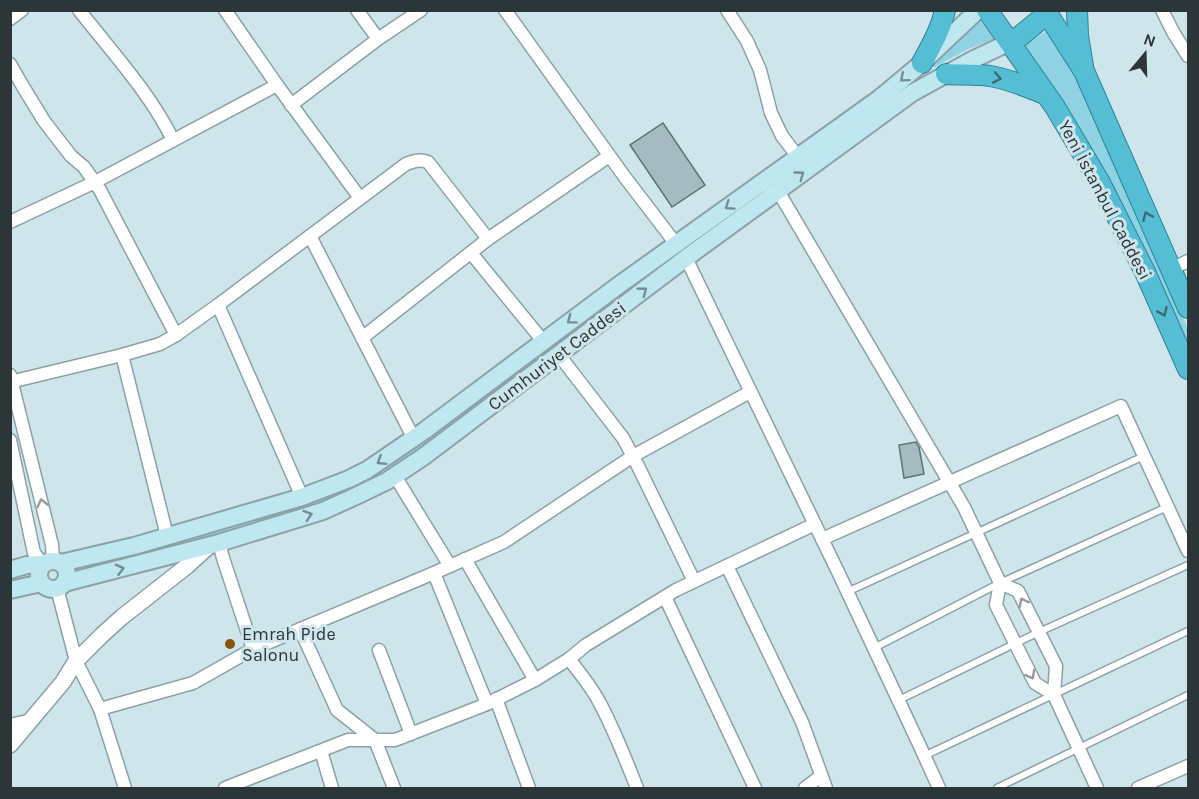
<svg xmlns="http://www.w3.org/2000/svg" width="1199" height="799" font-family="Karla,sans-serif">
  <rect width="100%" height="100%" fill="#cee5eb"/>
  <g fill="#8ed2e4">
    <path d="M980 20 994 39 968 49 935 67H933L935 62Z"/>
    <path d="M1048 30 1076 77 1109 145 1188 329V347L1061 103 1024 45Z"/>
    <path d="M665 259 667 261 664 264 602 314 483 404 383 475 308 510 86 568 82 567V566L381 470 399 458Z"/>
  </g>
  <g fill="#a5bbc1" stroke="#5d7177" stroke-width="1.5">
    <path d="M663 123 705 185 672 207 630 145Z"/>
    <path d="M916 442 919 447 924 474 904 478 899 445Z"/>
  </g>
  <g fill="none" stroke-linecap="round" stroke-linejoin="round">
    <defs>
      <g id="service">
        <path d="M847 592 1144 456"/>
        <path d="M874 648 1000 583 1167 507"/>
        <path d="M899 700 1039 632 1188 565"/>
        <path d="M924 756 1188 631"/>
        <path d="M997 788 1188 695"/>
      </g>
      <g id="minor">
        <path d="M79 10C112 52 150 93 173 140"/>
        <path d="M225 10 277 85 360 198"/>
        <path d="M357 10 378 39"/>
        <path d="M505 10 624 176 676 244"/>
        <path d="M727 10 747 41 760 70 771 113 782 136 798 157"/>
        <path d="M1162 10 1173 32 1188 56"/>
        <path d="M10 19 22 10"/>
        <path d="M10 64 22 85 44 121 71 156 84 167 100 190 176 335"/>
        <path d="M291 105 378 39 421 10"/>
        <path d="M778 191 964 507 1000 583 996 605 1035 683 1054 695"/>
        <path d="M10 222 95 182 277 85"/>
        <path d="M310 236 414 439"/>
        <path d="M471 253 543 341"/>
        <path d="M686 258 839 574 918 742 939 788"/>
        <path d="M1171 269 1188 261"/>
        <path d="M218 305 302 497"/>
        <path d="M362 338 488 239 609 156"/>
        <path d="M122 355 167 536"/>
        <path d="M559 355 623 438 637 464 694 581"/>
        <path d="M10 375 52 545 53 560"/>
        <path d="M10 382 122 355 160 344 176 335 218 305 406 164C414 161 420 159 428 162L488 239"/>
        <path d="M10 440 34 553 43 564"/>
        <path d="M395 476 450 566"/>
        <path d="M822 539 1121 406 1188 551"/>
        <path d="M219 543 223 558 253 649"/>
        <path d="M465 559 535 680"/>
        <path d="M727 566 802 722 826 788"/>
        <path d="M434 573 487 704"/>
        <path d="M1000 583 1018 591 1056 666 1054 695 1097 788"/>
        <path d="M57 588 76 661 100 709 125 788"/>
        <path d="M665 597 755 788"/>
        <path d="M300 629 337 710 375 740 394 788"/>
        <path d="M379 650 411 734"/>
        <path d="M569 659C579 672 589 684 597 698 613 726 625 758 637 788"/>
        <path d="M496 699 529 788"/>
        <path d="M100 709 193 683 253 649 434 573 504 542 633 456 750 392"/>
        <path d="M10 725 32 720"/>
        <path d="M321 751 332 788"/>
        <path d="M225 788 348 740H395L487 704 535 680 569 659 586 645 676 590 815 524"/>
        <path d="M805 788 821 776"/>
        <path d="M1138 788 1188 766"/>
      </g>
      <path id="tertiary" d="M10 745 63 682 76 661 102 635 122 617 187 566 210 545"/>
      <g id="secondary">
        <circle cx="53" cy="575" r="14"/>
        <path d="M61 563 134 546 302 497 349 479 367 470 424 431 619 285 880 98 922 63 978 10"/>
        <path d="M10 570 27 565 43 564"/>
        <path d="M64 583 219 543 323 511 356 496 387 481 423 457 686 258 912 93 972 60 1010 42"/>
        <path d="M10 590 41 583"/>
      </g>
      <g id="trunk">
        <path d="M987 10 1055 107 1099 181 1145 272 1188 369"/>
        <path d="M1045 10 1084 71 1188 308"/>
        <path d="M1077 10 1078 36 1083 66"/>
        <path d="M1010 42 1019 37 1047 14"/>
        <path d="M922 63C931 46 941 29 945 10"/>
        <path d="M946 74C960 75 975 74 990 76 1009 79 1027 87 1045 94"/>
      </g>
    </defs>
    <use href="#service" stroke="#8ca1a7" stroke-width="9"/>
    <use href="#minor" stroke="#8ca1a7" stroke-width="15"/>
    <use href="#tertiary" stroke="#8ca1a7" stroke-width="18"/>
    <use href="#secondary" stroke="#8ca1a7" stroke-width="20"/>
    <use href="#trunk" stroke="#2b8496" stroke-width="22"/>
    <use href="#service" stroke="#fff" stroke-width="6"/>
    <use href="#minor" stroke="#fff" stroke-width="12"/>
    <use href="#tertiary" stroke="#fff" stroke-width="15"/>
    <use href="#secondary" stroke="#bfe7ef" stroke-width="16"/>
    <use href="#trunk" stroke="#56bed4" stroke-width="20"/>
  </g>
  <defs><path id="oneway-chevron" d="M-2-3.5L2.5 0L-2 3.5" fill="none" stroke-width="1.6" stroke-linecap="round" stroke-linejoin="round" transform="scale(1.5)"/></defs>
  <g stroke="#768e93">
    <use href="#oneway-chevron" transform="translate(904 78) rotate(140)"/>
    <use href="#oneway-chevron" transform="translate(800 175) rotate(-36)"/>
    <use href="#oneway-chevron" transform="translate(729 206) rotate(145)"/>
    <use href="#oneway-chevron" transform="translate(643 291) rotate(-37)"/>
    <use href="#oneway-chevron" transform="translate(571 320) rotate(143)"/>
    <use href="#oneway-chevron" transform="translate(381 461) rotate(148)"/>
    <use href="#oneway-chevron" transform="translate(308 515) rotate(-18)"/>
    <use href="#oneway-chevron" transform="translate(120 569) rotate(-15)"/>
  </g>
  <g stroke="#3d6c76">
    <use href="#oneway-chevron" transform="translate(997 78) rotate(11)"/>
    <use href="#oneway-chevron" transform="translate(1147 216) rotate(-114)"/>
    <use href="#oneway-chevron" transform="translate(1163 312) rotate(66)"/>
  </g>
  <g stroke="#969a9b">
    <use href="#oneway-chevron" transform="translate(42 503) rotate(-103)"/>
    <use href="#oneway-chevron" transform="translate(1023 602) rotate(-117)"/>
    <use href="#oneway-chevron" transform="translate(1031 675) rotate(61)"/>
  </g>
  <circle fill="#8b5407" stroke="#cee5eb" stroke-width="2" cx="230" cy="644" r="6"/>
  <g text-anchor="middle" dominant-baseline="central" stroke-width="6" stroke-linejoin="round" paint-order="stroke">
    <g font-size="18" fill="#2c3537" stroke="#cee5eb">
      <text transform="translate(1105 200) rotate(62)">Yeni İstanbul Caddesi</text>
      <text transform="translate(557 356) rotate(-37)">Cumhuriyet Caddesi</text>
    </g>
    <g font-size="18" fill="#2c3537" stroke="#cee5eb" text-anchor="start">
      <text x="242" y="634">Emrah Pide<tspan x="242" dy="21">Salonu</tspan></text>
    </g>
  </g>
  <rect width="1199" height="799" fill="none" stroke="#2c3537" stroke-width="24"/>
  <g transform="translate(1145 54) rotate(19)" stroke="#cee5eb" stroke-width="4.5" paint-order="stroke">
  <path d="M0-4.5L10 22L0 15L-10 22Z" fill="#2c3537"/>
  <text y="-9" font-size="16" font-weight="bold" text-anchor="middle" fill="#2c3537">N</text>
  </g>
</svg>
